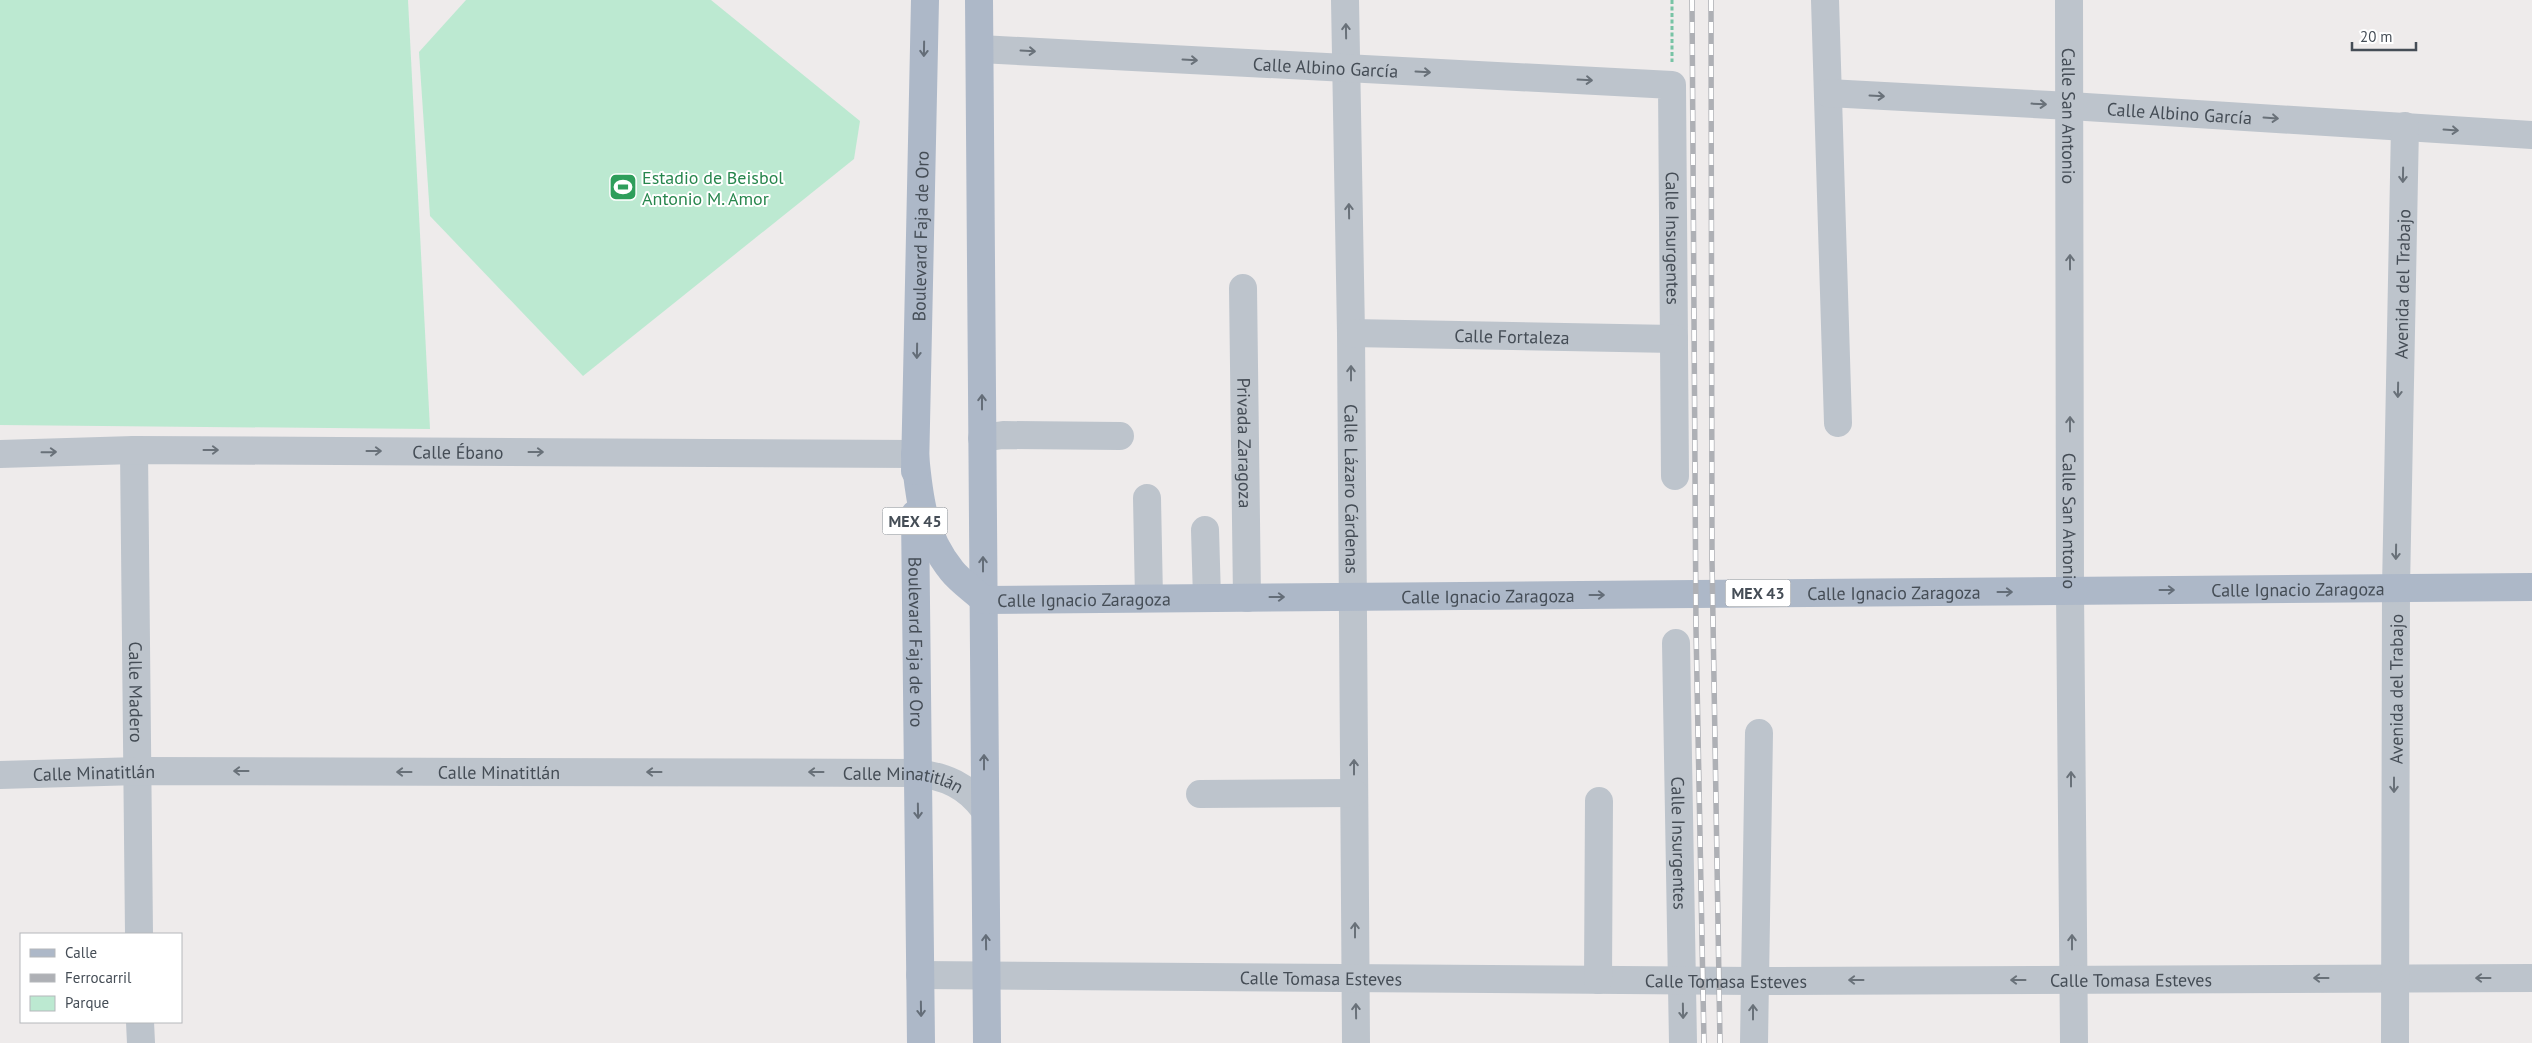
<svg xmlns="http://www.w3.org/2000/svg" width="2532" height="1043" font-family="'PT Sans',sans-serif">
  <rect width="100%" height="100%" fill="#eeebeb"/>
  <g fill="#bce9d1">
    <path d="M0 0H408L430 429 0 425Z"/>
    <path d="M466 0H711L860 121 854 159 583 376 430 216 419 52Z"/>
  </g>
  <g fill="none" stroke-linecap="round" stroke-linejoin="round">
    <path stroke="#78c3a5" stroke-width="3" stroke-dasharray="4 2.5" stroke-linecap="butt" d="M1672 0V62"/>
    <g stroke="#bdc4cc" stroke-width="28">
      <path id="s1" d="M1345 0 1351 333 1356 1043"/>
      <path d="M1825 0 1838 423"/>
      <path id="s2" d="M2069 0 2070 591 2074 1043"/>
      <path id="s3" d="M980 49 1672 85 1675 476"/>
      <path id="s4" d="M1828 93 2070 106 2532 135"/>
      <path id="s5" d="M1243 288 1247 598"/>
      <path id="s6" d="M1351 333 1674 339"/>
      <path d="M982 438 1003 435 1120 436"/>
      <path id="s7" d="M134 450 139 934"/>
      <path id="s8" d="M0 454 134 450 915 454"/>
      <path d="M1147 498 1149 598"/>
      <path d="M1205 530 1207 598"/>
      <path id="s9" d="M1676 643 1683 1043"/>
      <path id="s10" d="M0 775 138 771 918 773C946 777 966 785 984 809"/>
      <path d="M1200 794 1354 793"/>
      <path id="s11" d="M920 975 1753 981 2532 978"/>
      <path d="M1598 980 1599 801"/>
      <path d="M140 1022 141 1043"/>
      <path d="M1754 1043 1759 733"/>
      <path id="s12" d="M2395 1043 2396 588 2405 126"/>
    </g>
    <g stroke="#adb8c8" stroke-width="28">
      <path d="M979 0 987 1043"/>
      <path id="s13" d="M915 454C919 498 923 535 952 571 960 581 973 590 984 600L2532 587"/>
      <path id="s14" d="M915 471 925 0"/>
      <path id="s15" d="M915 514 921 1043"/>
    </g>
    <defs>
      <g id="rail">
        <path d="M1692 0 1696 629 1704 1043"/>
        <path d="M1711 0 1712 560 1720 1043"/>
      </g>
    </defs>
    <use href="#rail" stroke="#aeb0b5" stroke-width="5.5"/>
    <use href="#rail" stroke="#fff" stroke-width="4" stroke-dasharray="11" stroke-linecap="butt"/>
  </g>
  <defs><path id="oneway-shaft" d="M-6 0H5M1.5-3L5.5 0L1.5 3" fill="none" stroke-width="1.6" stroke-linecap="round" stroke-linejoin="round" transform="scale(1.25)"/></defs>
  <g stroke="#697179">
    <use href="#oneway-shaft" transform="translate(1346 31) rotate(-91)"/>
    <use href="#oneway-shaft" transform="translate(1028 51) rotate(3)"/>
    <use href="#oneway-shaft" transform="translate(1190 60) rotate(3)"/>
    <use href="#oneway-shaft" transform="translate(1423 72) rotate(3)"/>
    <use href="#oneway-shaft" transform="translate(1585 80) rotate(3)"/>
    <use href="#oneway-shaft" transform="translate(1877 96) rotate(3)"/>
    <use href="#oneway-shaft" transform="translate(2039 104) rotate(3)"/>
    <use href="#oneway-shaft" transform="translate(2271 118) rotate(4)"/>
    <use href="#oneway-shaft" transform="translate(2451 130) rotate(4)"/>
    <use href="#oneway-shaft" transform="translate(2403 175) rotate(91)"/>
    <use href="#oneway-shaft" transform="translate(1349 211) rotate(-91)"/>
    <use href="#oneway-shaft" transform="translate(2070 262) rotate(-90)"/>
    <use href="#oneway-shaft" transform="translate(1351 373) rotate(-90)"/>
    <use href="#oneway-shaft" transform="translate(2398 390) rotate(91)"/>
    <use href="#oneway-shaft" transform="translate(2070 424) rotate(-90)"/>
    <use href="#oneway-shaft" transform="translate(211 450)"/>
    <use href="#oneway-shaft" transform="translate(374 451)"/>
    <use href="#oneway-shaft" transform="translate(49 452) rotate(-1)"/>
    <use href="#oneway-shaft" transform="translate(536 452)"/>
    <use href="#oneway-shaft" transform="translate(2396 552) rotate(91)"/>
    <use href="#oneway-shaft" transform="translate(1354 767) rotate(-90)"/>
    <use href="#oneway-shaft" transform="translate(241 771) rotate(-180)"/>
    <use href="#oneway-shaft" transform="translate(404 772) rotate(-180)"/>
    <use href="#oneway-shaft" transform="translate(654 772) rotate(-180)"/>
    <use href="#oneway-shaft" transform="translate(816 772) rotate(-180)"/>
    <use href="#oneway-shaft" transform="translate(2071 779) rotate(-90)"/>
    <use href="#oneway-shaft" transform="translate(2394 785) rotate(90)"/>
    <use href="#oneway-shaft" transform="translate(1355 930) rotate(-90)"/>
    <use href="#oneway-shaft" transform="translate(2072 942) rotate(-90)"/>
    <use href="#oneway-shaft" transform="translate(2321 978) rotate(180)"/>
    <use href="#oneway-shaft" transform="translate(2483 978) rotate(180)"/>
    <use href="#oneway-shaft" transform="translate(1856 980) rotate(180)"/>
    <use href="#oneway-shaft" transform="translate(2018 980) rotate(180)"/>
    <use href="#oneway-shaft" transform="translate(1356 1011) rotate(-91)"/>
    <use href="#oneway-shaft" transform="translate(1683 1011) rotate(89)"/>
    <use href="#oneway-shaft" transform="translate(1753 1012) rotate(-90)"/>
  </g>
  <g stroke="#646d78">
    <use href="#oneway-shaft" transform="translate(924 49) rotate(91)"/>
    <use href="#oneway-shaft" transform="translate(917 351) rotate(91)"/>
    <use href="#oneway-shaft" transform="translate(982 402) rotate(-90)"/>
    <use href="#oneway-shaft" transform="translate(983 564) rotate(-90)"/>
    <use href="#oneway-shaft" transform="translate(2167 590)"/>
    <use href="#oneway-shaft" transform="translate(2005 592)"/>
    <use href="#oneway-shaft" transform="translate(1597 595)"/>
    <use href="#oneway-shaft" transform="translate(1277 597)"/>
    <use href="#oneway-shaft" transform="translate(984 762) rotate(-90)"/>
    <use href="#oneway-shaft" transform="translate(918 811) rotate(89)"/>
    <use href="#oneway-shaft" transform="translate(986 942) rotate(-91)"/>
    <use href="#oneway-shaft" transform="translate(921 1009) rotate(89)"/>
  </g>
  <defs>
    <symbol id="stadium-square" viewBox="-11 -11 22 22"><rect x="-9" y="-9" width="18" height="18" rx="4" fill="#2e9e5b" stroke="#fff"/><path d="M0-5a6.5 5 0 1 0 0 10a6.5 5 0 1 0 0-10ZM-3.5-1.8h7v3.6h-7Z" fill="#fff"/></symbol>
  </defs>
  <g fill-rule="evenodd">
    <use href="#stadium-square" x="607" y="171" width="32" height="32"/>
  </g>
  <g text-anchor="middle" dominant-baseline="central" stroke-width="4" stroke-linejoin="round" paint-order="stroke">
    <g fill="#fff" stroke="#7d8289" stroke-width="1">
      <rect x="882.5" y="507.5" width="65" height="27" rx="4"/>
      <rect x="1725.5" y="579.5" width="65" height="27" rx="4"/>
    </g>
    <g font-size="16" font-weight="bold" fill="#454d56">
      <text x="915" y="521">MEX 45</text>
      <text x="1758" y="593">MEX 43</text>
    </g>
    <g font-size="18" fill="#454d56" stroke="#fff">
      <text stroke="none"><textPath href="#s3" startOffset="346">Calle Albino García</textPath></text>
      <text stroke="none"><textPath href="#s4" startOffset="352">Calle Albino García</textPath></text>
      <text stroke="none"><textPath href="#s2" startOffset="116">Calle San Antonio</textPath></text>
      <text stroke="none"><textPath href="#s14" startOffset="235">Boulevard Faja de Oro</textPath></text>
      <text stroke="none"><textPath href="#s3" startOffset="846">Calle Insurgentes</textPath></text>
      <text stroke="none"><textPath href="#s12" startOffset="759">Avenida del Trabajo</textPath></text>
      <text stroke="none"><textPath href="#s6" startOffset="161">Calle Fortaleza</textPath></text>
      <text stroke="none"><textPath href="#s5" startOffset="155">Privada Zaragoza</textPath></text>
      <text stroke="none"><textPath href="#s8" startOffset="458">Calle Ébano</textPath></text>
      <text stroke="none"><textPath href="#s1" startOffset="489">Calle Lázaro Cárdenas</textPath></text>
      <text stroke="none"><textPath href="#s2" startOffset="521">Calle San Antonio</textPath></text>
      <text stroke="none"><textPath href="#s13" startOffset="1482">Calle Ignacio Zaragoza</textPath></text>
      <text stroke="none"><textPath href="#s13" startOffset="1078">Calle Ignacio Zaragoza</textPath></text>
      <text stroke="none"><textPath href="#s13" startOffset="672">Calle Ignacio Zaragoza</textPath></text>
      <text stroke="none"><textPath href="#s13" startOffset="268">Calle Ignacio Zaragoza</textPath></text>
      <text stroke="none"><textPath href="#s15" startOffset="128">Boulevard Faja de Oro</textPath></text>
      <text stroke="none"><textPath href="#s12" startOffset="354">Avenida del Trabajo</textPath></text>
      <text stroke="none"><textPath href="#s7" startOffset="242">Calle Madero</textPath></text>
      <text stroke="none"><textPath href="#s10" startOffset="499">Calle Minatitlán</textPath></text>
      <text stroke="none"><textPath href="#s10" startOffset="94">Calle Minatitlán</textPath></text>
      <text stroke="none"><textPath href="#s10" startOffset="904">Calle Minatitlán</textPath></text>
      <text stroke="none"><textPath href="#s9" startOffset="200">Calle Insurgentes</textPath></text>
      <text stroke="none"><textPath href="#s11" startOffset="401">Calle Tomasa Esteves</textPath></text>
      <text stroke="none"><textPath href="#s11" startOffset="1211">Calle Tomasa Esteves</textPath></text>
      <text stroke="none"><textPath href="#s11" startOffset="806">Calle Tomasa Esteves</textPath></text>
    </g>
    <g font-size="18" fill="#27864d" stroke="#fff" text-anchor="start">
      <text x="642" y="177">Estadio de Beisbol<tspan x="642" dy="21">Antonio M. Amor</tspan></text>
    </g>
  </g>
  <rect x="20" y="933" width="162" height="90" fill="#ffffff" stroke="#b5b8bb"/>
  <rect x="30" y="949" width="25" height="8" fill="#adb8c8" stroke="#b5b8bb"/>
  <text x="65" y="958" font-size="15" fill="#454d56">Calle</text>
  <rect x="30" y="974" width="25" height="8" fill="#aeb0b5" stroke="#b5b8bb"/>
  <text x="65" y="983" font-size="15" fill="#454d56">Ferrocarril</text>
  <rect x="30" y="996" width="25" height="15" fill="#bce9d1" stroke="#b5b8bb"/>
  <text x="65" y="1008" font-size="15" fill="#454d56">Parque</text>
  <path d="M2352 42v8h64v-8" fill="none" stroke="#454d56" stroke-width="2.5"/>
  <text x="2360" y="42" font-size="15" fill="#454d56" stroke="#ffffff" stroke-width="4" paint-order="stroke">20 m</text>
</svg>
